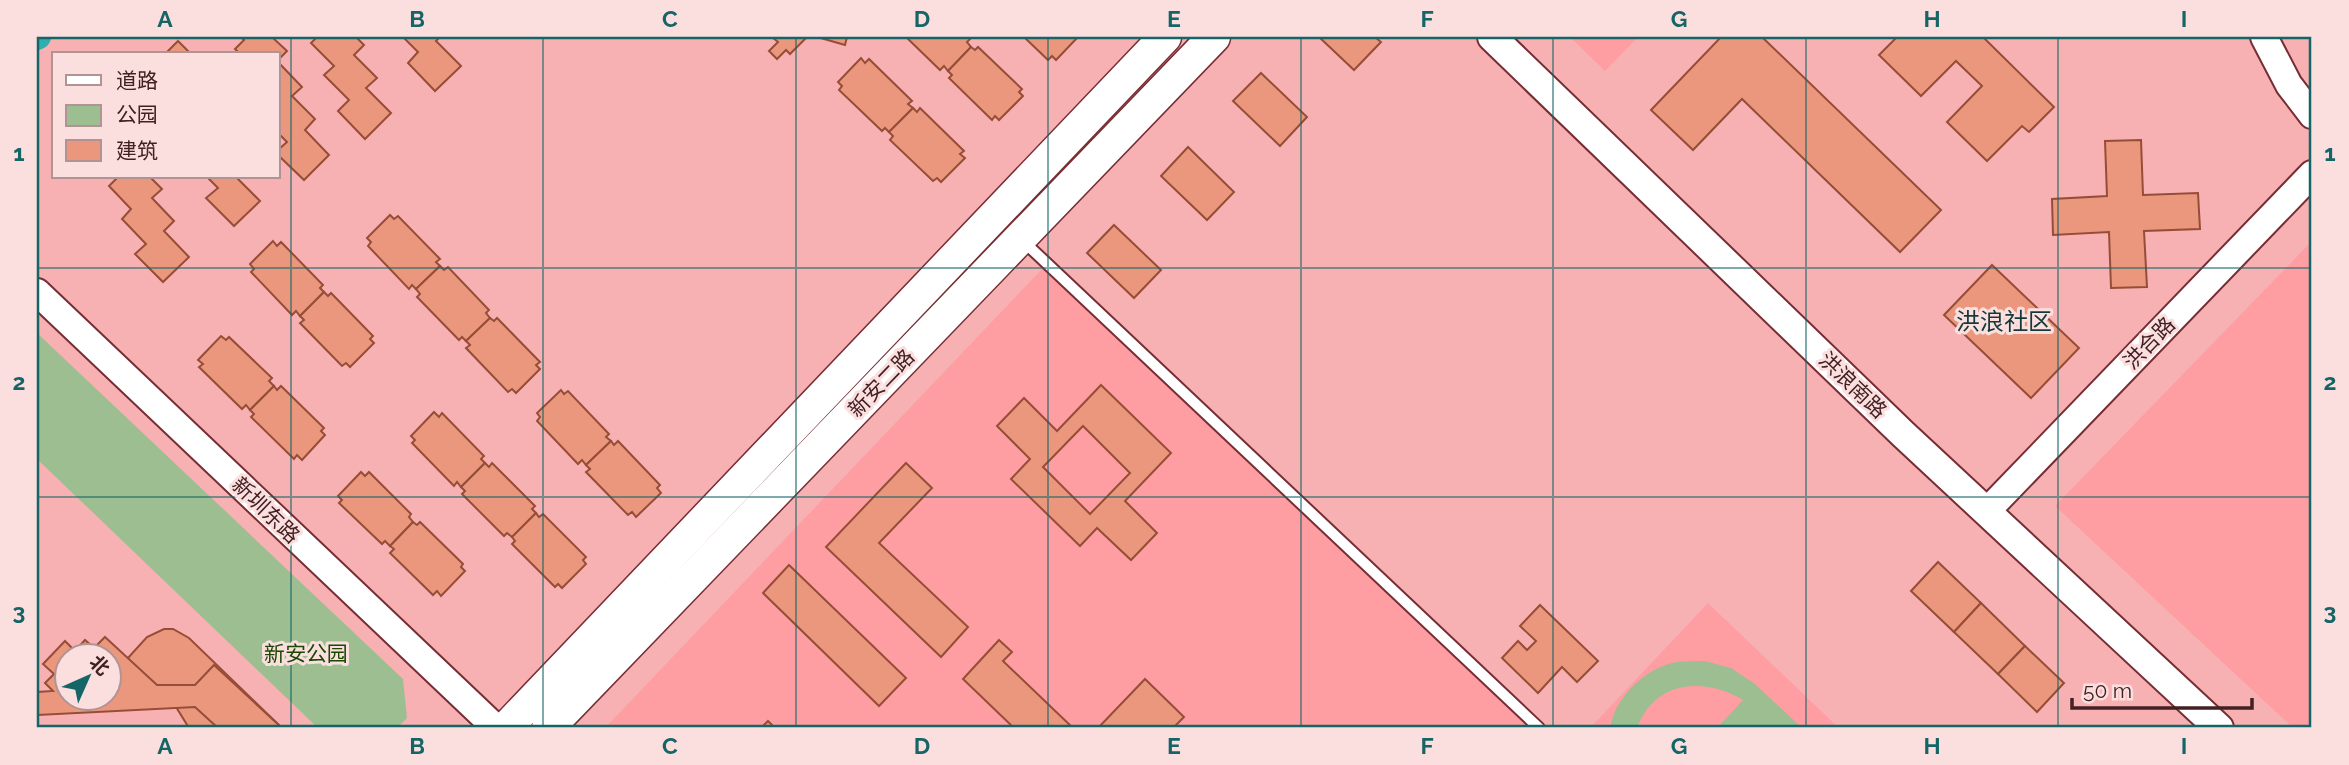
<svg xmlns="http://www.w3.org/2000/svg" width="2349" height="765" font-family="Raleway,'Noto Sans SC',sans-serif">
  <rect width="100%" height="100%" fill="#f8b1b2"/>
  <g fill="#fe9ea2">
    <path d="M1570 37H1638L1605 71Z"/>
    <path d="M2312 241V728H2293L2055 506Z"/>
    <path d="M1043 268 1529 728H605Z"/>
    <path d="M1708 603 1839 728H1590Z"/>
  </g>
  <g fill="#9cbe90">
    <path d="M37 333 403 679 407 718 397 728H318L37 459Z"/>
    <path d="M1705 661 1731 668 1755 684 1802 728H1717L1743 700C1704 677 1655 680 1637 728H1610C1615 697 1646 667 1677 662 1686 661 1695 661 1705 661Z"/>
  </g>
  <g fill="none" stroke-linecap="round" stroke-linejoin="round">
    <path stroke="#2eaeb1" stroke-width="24" d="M37 38 39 37"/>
  </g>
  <g fill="#ea977e" stroke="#964d37" stroke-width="2" fill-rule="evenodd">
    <path d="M241 37H272L287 51 278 60V54H240L235 49 244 40Z"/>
    <path d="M317 37H356L364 45 354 55 377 78 366 88 391 113 365 139 338 111 349 100 324 75 334 66 311 43Z"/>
    <path d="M403 37H440L436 41 461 66 435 91 408 63 418 52Z"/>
    <path d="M772 37H807L790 54 786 50 777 59 769 51 778 42Z"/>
    <path d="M817 37H847L845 45Z"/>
    <path d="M906 37H968L970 39 967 42 971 47 948 71 944 66 940 70Z"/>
    <path d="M1024 37H1078L1056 60 1052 56 1048 60Z"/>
    <path d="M1319 37H1375L1381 42 1354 70Z"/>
    <path d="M1721 37H1762L1941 210 1900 252 1742 99 1693 150 1651 110Z"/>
    <path d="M1897 37H1983L2054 107 2029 132 2022 126 1987 161 1947 122 1982 86 1956 61 1921 96 1879 55Z"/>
    <path d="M178 41 191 54H165Z"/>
    <path d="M971 47 975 50 978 47 1022 89 1019 92 1023 96 999 120 995 116 992 120 949 78 952 75 948 71Z"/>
    <path d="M861 58 865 63 869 59 912 101 908 104 913 108 889 132 885 128 882 131 839 90 842 86 838 82Z"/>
    <path d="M278 62 302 87 292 96 315 119 305 130 329 155 304 180 278 155V150L287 142 278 133Z"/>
    <path d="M1261 73 1307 117 1280 146 1233 101Z"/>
    <path d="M913 108 917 112 920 108 964 151 960 154 965 158 941 182 937 178 933 181 890 140 893 136 889 132Z"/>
    <path d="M2141 140 2143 195 2198 193 2200 229 2144 231 2147 287 2111 288 2109 232 2053 235 2052 199 2107 196 2105 141Z"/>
    <path d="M1188 147 1234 192 1207 220 1161 176Z"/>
    <path d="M118 177H150L162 189 152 198 174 221 164 231 189 257 163 282 135 254 146 244 122 219 131 209 109 186Z"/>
    <path d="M207 177H236L260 201 234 226 206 198 218 188Z"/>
    <path d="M390 215 394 219 398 216 440 259 436 262 440 266 416 289 412 285 409 289 368 246 371 242 367 238Z"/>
    <path d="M1114 225 1161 270 1134 298 1087 253Z"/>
    <path d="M273 241 277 246 281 242 323 285 320 288 324 292 300 316 296 311 292 315 251 272 254 269 250 264Z"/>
    <path d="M1992 265 2079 348 2031 398 1944 315Z"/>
    <path d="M440 266 444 270 448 267 489 310 486 313 490 318 466 341 462 337 459 340 417 297 420 294 416 289Z"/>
    <path d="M324 292 328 296 331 293 373 336 370 339 374 343 350 367 346 363 342 366 300 323 304 320 300 316Z"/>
    <path d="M490 318 494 321 497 318 540 362 536 365 540 369 516 393 512 389 508 392 466 348 470 345 466 341Z"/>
    <path d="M221 336 226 340 229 337 272 378 269 381 274 386 250 410 246 405 242 409 199 367 203 364 198 360Z"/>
    <path d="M1101 385 1171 453 1125 501 1157 533 1131 560 1097 528 1080 546 1011 479 1030 459 997 426 1024 398 1057 431ZM1083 426 1130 473 1090 514 1043 467Z"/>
    <path d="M274 386 277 390 281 386 324 428 321 431 325 435 302 460 297 455 294 459 251 417 254 414 250 410Z"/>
    <path d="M561 390 564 394 568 391 609 434 606 437 611 441 586 465 582 460 578 464 537 421 540 417 537 413Z"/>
    <path d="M434 412 439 417 442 413 484 456 481 459 485 463 461 487 457 482 454 486 412 443 415 440 411 436Z"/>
    <path d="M611 441 614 445 618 441 660 485 657 488 661 493 636 517 632 512 628 515 586 472 590 469 586 465Z"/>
    <path d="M485 463 489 467 492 463 535 506 532 509 536 513 512 537 507 533 504 536 462 494 465 491 461 487Z"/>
    <path d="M906 463 932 488 879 543 968 627 941 657 826 547Z"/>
    <path d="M361 472 365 476 369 472 411 514 409 517 413 522 390 546 385 541 382 544 339 503 342 500 338 496Z"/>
    <path d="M536 513 539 517 543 514 586 557 583 560 586 564 562 588 558 584 555 587 512 544 515 541 512 537Z"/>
    <path d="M413 522 417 525 420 522 463 564 461 567 465 571 441 596 437 591 433 595 390 553 394 549 390 546Z"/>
    <path d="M1938 562 1981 603 1954 632 1911 591Z"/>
    <path d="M789 565 906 678 879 706 763 593Z"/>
    <path d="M1981 603 2025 646 1998 674 1954 632Z"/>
    <path d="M1540 605 1598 661 1577 682 1562 667 1538 693 1502 658 1518 641 1527 650 1536 641 1520 626Z"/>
    <path d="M164 629H173L189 638 282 728H189L176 707 127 659 147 637Z"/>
    <path d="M105 637 157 685H195L214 665 282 728H218L195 707 38 715 37 692 53 691 45 683 54 674 43 664 65 641 75 651 85 640 94 648ZM66 656H108V698H66Z"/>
    <path d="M999 640 1012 652 1003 661 1073 728H1014L963 679Z"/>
    <path d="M2025 646 2064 683 2037 712 1998 674Z"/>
    <path d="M1145 679 1184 717 1173 728H1098Z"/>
    <path d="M768 721 775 728H761Z"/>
  </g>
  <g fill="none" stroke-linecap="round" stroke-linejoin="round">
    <defs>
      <path id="service" d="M1022 240 1539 728"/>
      <g id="tertiary">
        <path d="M2264 37 2289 85 2312 115"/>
        <path d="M37 292 496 728"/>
        <path d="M1986 512 2312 174"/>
      </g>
      <path id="secondary" d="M1492 37 1903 434 2219 728"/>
      <g id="primary">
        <path d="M506 728 1165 37"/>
        <path d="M548 728 1214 37"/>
      </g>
    </defs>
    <use href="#service" stroke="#772d34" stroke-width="14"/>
    <use href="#tertiary" stroke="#772d34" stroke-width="30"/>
    <use href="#secondary" stroke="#772d34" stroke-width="32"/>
    <use href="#primary" stroke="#772d34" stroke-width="35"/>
    <use href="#service" stroke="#fff" stroke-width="10"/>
    <use href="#tertiary" stroke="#fff" stroke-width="26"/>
    <use href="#secondary" stroke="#fff" stroke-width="28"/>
    <use href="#primary" stroke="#fff" stroke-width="32"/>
  </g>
  <path fill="none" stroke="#156466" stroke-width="2" stroke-opacity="0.55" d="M291 37V728M543 37V728M796 37V728M1048 37V728M1301 37V728M1553 37V728M1806 37V728M2058 37V728M37 268H2312M37 497H2312"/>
  <g text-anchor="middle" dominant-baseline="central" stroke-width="6" stroke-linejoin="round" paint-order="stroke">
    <g font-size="21" fill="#432123" stroke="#fbdfdf">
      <text transform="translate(2149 343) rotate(-46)">洪合路</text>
      <text transform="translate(881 383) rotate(-46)">新安二路</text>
      <text transform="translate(1853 385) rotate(44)">洪浪南路</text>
      <text transform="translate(266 510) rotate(44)">新圳东路</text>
    </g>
    <g font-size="21" fill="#1b4800" stroke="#fbdfdf">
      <text x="306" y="653">新安公园</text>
    </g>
    <g font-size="24" fill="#153839" stroke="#fbdfdf">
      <text x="2004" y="321">洪浪社区</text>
    </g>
  </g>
  <rect width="2349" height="765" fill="none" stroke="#fbdfdf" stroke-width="77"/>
  <rect x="52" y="52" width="228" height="126" fill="#fbdfdf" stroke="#b19394" stroke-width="2"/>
  <rect x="66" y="75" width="35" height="10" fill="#ffffff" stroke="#b19394" stroke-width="2"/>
  <text x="116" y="88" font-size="21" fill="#432123">道路</text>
  <rect x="66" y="105" width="35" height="21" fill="#9cbe90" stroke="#b19394" stroke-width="2"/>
  <text x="116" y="122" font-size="21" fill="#432123">公园</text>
  <rect x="66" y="140" width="35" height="21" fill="#ea977e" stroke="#b19394" stroke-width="2"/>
  <text x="116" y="158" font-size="21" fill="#432123">建筑</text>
  <g transform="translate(88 677) rotate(45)"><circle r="33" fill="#fbdfdf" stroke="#b19394" stroke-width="2"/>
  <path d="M0-5L12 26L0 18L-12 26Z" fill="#156466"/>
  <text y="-10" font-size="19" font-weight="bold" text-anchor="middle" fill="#432123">北</text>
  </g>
  <path d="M2072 698v10h180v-10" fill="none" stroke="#432123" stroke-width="3.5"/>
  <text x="2083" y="698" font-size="21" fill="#432123" stroke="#fbdfdf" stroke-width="5" paint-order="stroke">50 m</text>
  <rect x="38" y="38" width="2272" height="688" fill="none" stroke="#156466" stroke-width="2.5"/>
  <g font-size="23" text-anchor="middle" font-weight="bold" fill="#156466">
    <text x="165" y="27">A</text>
    <text x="417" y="27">B</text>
    <text x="670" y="27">C</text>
    <text x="922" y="27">D</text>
    <text x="1174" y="27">E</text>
    <text x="1427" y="27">F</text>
    <text x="1679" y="27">G</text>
    <text x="1932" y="27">H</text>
    <text x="2184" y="27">I</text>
    <text x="19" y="161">1</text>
    <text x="2330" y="161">1</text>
    <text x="19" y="390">2</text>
    <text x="2330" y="390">2</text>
    <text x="19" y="620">3</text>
    <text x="2330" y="620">3</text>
    <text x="165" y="754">A</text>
    <text x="417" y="754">B</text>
    <text x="670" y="754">C</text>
    <text x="922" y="754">D</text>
    <text x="1174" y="754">E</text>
    <text x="1427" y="754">F</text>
    <text x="1679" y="754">G</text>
    <text x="1932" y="754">H</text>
    <text x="2184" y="754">I</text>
  </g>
</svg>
